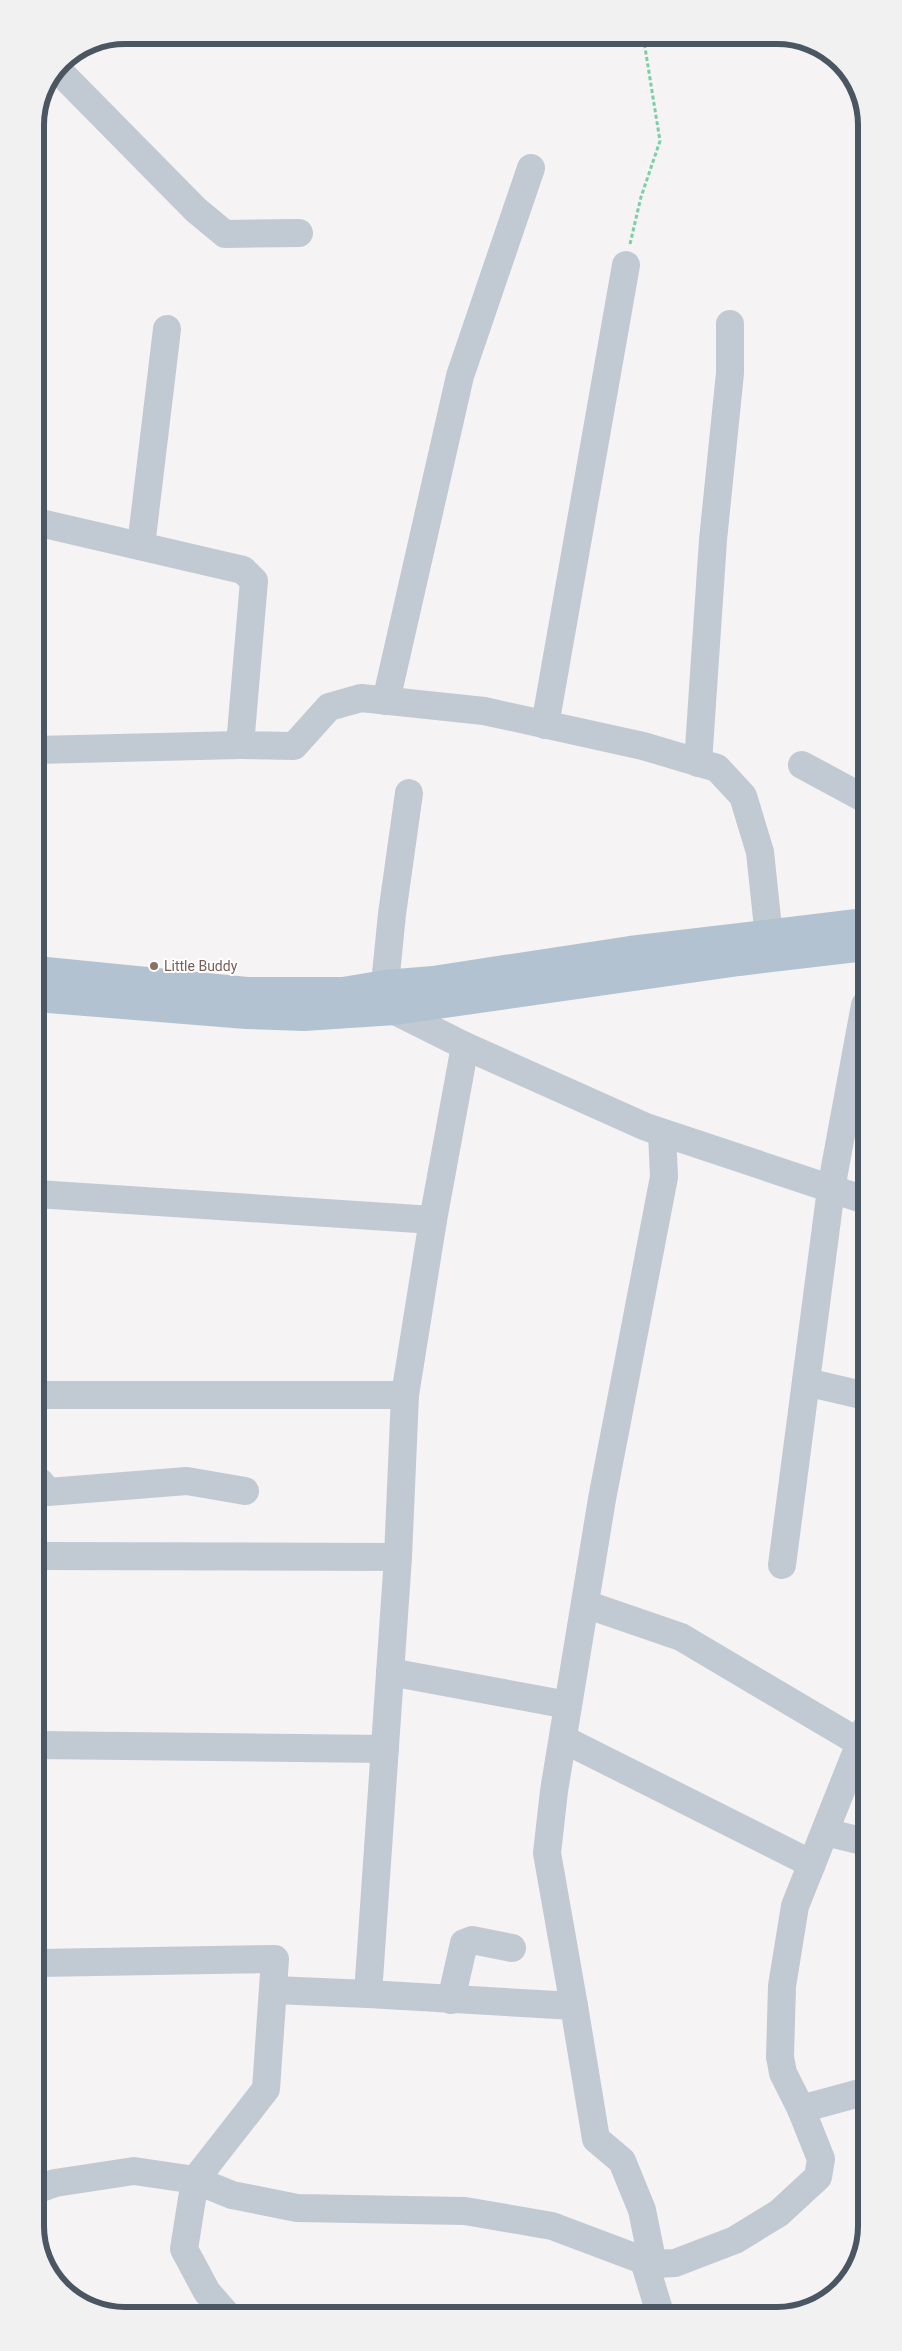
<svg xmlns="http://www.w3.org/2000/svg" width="902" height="2351" font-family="Roboto,sans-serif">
  <rect width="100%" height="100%" fill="#f5f3f3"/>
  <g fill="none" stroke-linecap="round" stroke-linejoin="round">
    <path stroke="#7ad0a6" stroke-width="3" stroke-dasharray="4 2.5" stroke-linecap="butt" d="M630 244 641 197 660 141 643 35"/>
    <g stroke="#c1cad2" stroke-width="28">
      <path d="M58 70 196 210 225 234 299 233"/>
      <path d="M36 522 243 570 254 581 240 745 294 746 329 707 361 698 484 711 643 746 717 768 743 796 760 852 771 956"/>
      <path d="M141 546 167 329"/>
      <path d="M386 701 460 376 531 168"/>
      <path d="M545 725 626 265"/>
      <path d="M36 750 240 745"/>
      <path d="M698 763 713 540 730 373V324"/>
      <path d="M802 765 865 799"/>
      <path d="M409 793 392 914 385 984 395 1011 465 1046 646 1127 865 1200"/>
      <path d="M37 1194 433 1220"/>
      <path d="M806 1382 866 1396"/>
      <path d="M45 1395H405"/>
      <path d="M37 1482H40L48 1492 187 1481 245 1491"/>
      <path d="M37 1556 398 1557"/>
      <path d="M782 1565 831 1189 865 1005"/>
      <path d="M585 1604 681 1637 860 1743"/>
      <path d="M390 1672 568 1705"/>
      <path d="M563 1739 812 1864"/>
      <path d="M37 1745 385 1749"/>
      <path d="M825 1832 866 1842"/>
      <path d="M38 1963 275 1959 266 2089 195 2180 184 2249 207 2292 227 2315"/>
      <path d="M274 1990 368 1994"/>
      <path d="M451 2000 464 1943 472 1940 512 1948"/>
      <path d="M574 2006 547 1853 554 1791 602 1499 664 1177 662 1133"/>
      <path d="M801 2109 867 2091"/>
      <path d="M38 2189 55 2183 134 2171 195 2180 232 2195 297 2208 465 2211 552 2226 653 2264 642 2210 622 2161 596 2139 574 2006 368 1994 398 1557 405 1395 433 1220 465 1046"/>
      <path d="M644 2261 660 2313"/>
      <path d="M653 2264 675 2263 735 2240 779 2213 818 2177 821 2159 801 2109 783 2073 780 2057 782 1986 795 1906 866 1728"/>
    </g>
    <g stroke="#b3c2d1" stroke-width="28">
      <path d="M36 970 247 991H343L385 984 433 980 630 950 865 922"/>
      <path d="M36 998 246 1015 304 1017 395 1011 739 962 865 947"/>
    </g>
  </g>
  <circle fill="#8d6e63" stroke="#fff" stroke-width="2" cx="154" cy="966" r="5"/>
  <g text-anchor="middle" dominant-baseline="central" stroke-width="4" stroke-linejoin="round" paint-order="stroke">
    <g font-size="14" fill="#785e54" stroke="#fff" text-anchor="start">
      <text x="164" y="966">Little Buddy</text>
    </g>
  </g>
  <path d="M0 0H902V2351H0ZM125 44H777A81 81 0 0 1 858 125V2226A81 81 0 0 1 777 2307H125A81 81 0 0 1 44 2226V125A81 81 0 0 1 125 44Z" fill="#f1f1f2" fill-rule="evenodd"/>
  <path fill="none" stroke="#4a5661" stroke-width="6" d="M125 44H777A81 81 0 0 1 858 125V2226A81 81 0 0 1 777 2307H125A81 81 0 0 1 44 2226V125A81 81 0 0 1 125 44Z"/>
</svg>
